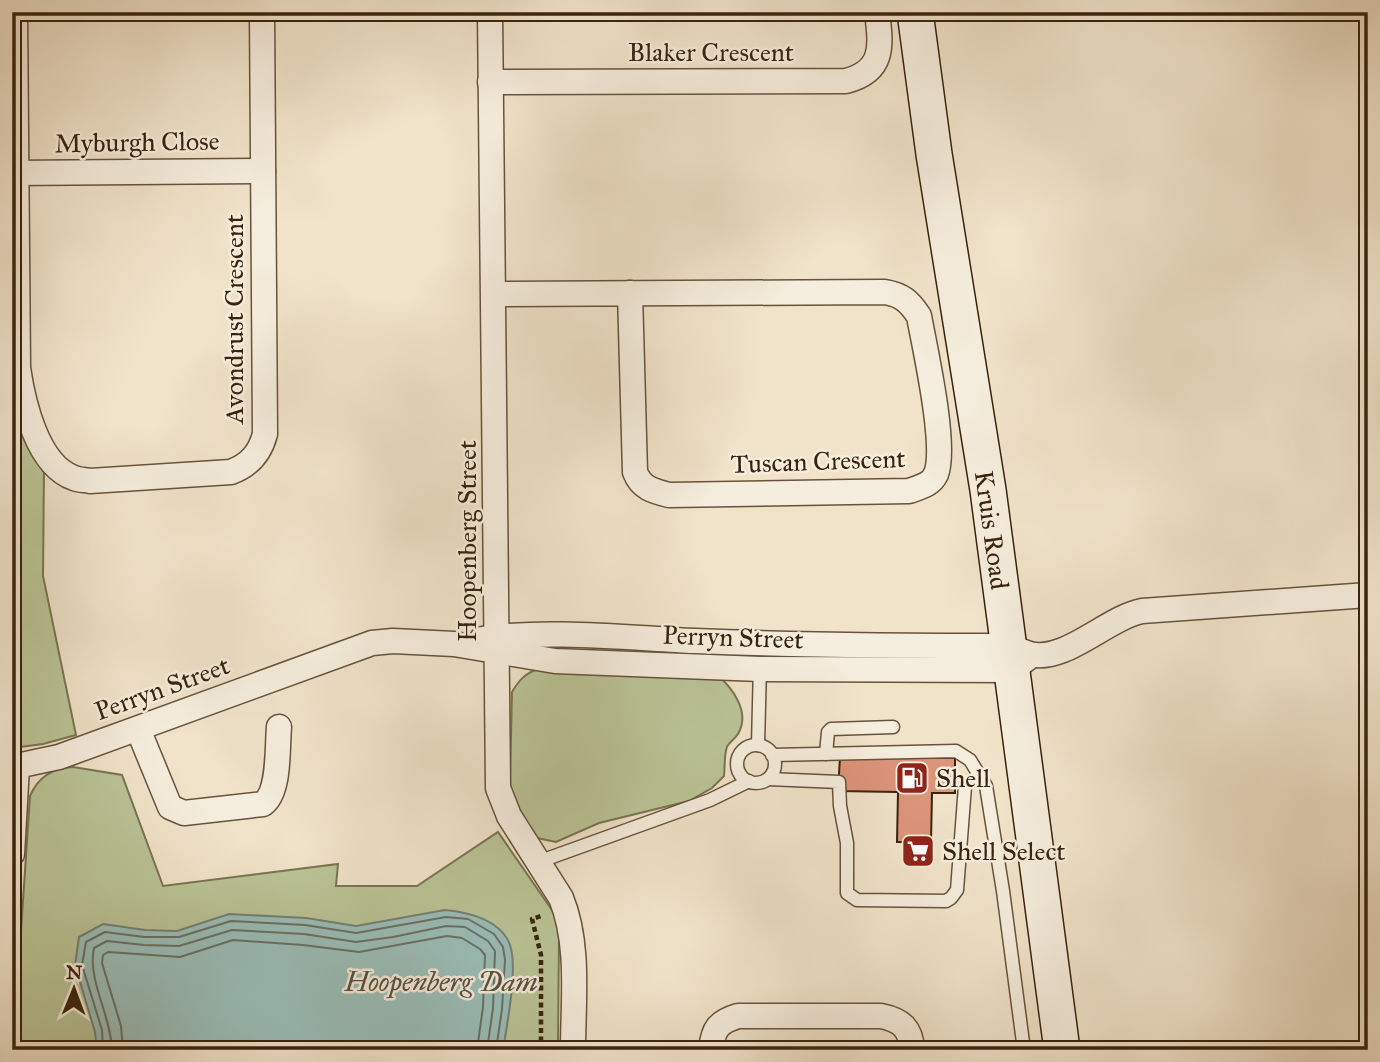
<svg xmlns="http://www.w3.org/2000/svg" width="1380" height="1062" font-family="'IM FELL Great Primer',serif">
  <rect width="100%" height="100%" fill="#f0e3ca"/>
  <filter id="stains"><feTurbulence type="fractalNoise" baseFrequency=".00286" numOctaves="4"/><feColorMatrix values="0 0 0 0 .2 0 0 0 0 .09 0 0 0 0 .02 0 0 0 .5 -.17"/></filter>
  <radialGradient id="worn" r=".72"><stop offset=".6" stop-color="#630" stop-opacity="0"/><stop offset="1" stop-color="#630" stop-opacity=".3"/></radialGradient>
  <g fill="#bac497" stroke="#7a7452" stroke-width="2">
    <path d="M12 394 44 469 43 576 76 735 43 744 12 748Z"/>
    <path d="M537 669 716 674C732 687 751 712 738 734 735 739 729 742 727 747 724 755 725 767 724 776L712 788 689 801 599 823 556 842 537 838 511 797 510 782 512 692C519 680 525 674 537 669Z"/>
    <path d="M73 767 122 775 163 886 338 864 336 886H417L498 832 554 913 559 934 558 1050H13L30 796C38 777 52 768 73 767Z"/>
  </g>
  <path fill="#9abeb9" stroke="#738074" stroke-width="2" d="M445 910C468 912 501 920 510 945 518 968 507 1025 503 1050H97L95 1032 75 965 79 937 103 924 145 930 177 931 229 914 306 918 356 926Z"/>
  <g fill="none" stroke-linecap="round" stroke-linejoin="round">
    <g stroke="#6a7063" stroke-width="2">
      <path d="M103 1050 102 1030 82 965 86 942 105 932 144 937H179L231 921 305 925 356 933 446 917 468 919 494 934 503 947 505 960 502 1009 496 1050"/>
      <path d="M112 1050C111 1015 87 980 94 948L107 941 144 945 179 946 232 930 304 934 356 942 393 937 446 926 465 927 488 941 495 951 493 1008 487 1050"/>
      <path d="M123 1050 121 1026 102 963 103 955 108 952 180 957 233 940 303 945 359 952 447 936 462 938 480 949 485 955 483 1007 477 1050"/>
    </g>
  </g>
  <path fill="#dc947b" stroke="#39230d" stroke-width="2" d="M840 757 955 758V793H932L931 842H897L898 792 838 791Z"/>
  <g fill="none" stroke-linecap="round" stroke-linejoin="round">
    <defs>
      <g id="lane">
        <path d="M758 745 760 665"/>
        <circle cx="756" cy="764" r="19"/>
        <path d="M826 754 828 732 831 729 893 727"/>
        <path d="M772 755 956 751 970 760 986 786 1003 891 1024 1050"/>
        <path d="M768 779 839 782 840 806 847 843V893L857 900 946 901 951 898 957 890 965 786"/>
        <path d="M538 862 710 800 749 781"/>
      </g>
      <g id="street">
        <path d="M15 12 18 368C23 402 37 465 74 478 79 480 85 480 90 481L231 472C250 465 260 453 265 434L262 12"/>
        <path d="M490 12 498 788 509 816 561 898C580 944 573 1001 573 1050"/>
        <path d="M490 82 846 81C885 71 881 45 877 12"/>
        <path d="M12 173 263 171"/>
        <path d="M494 294 885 292C902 295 909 301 919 316 925 349 947 446 936 474 931 485 920 487 909 491L669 495C653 491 641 488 635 472L630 293"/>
        <path d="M482 639C546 629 629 638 695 641 800 645 904 646 1009 646 1016 649 1023 652 1030 654 1065 663 1107 618 1142 611L1368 595"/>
        <path d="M138 729 170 807 184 813 263 804C280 792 277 748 279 727"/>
        <path d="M12 767 59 757 372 643 393 641 454 644 555 661 760 669 1012 670 1032 655"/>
        <path d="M12 854 17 767"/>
        <path d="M711 1050C713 1029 718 1022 738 1016H881C901 1020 911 1028 912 1050"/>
      </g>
      <path id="secondary" d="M915 12 934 154 988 490 1062 1050"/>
    </defs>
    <use href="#lane" stroke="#67533c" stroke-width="15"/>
    <use href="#street" stroke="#67533c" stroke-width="27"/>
    <use href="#secondary" stroke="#39230d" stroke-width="38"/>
    <path stroke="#39230d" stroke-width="4.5" stroke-dasharray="5 3.5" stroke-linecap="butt" d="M541 1050V955L532 919 541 916"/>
    <use href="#lane" stroke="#f5eddd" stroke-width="12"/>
    <use href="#street" stroke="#f5eddd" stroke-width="24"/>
    <use href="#secondary" stroke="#f5eddd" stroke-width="35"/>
  </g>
  <defs>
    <symbol id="fuel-square" viewBox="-11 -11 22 22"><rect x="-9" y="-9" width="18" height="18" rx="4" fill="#8f2418" stroke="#f5eddd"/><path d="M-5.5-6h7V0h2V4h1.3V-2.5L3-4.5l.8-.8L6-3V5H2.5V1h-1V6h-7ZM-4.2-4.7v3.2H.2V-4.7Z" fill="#fff"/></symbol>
    <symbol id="supermarket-square" viewBox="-11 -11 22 22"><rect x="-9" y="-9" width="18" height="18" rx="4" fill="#8f2418" stroke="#f5eddd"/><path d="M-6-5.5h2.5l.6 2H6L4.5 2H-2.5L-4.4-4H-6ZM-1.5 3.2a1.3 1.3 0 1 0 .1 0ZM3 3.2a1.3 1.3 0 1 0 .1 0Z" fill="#fff"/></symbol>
  </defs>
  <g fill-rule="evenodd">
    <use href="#fuel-square" x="893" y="759" width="38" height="38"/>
    <use href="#supermarket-square" x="899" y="832" width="38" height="38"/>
  </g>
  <g text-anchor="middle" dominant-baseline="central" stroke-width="5" stroke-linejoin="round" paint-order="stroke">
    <g font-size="26" fill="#39230d" stroke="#f5eddd">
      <text x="711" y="52">Blaker Crescent</text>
      <text transform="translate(137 142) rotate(-1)">Myburgh Close</text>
      <text transform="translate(234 319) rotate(-90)">Avondrust Crescent</text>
      <text transform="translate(818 461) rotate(-2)">Tuscan Crescent</text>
      <text transform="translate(992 530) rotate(82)">Kruis Road</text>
      <text transform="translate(467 541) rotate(-90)">Hoopenberg Street</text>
      <text transform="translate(733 637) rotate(2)">Perryn Street</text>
      <text transform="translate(162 688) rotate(-20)">Perryn Street</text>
    </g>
    <g font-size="26" fill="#39230d" stroke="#f5eddd" text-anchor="start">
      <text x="936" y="778">Shell</text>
      <text x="942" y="851">Shell Select</text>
    </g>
    <g font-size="28" font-style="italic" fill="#565241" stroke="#f5eddd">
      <text x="441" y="981">Hoopenberg Dam</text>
    </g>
  </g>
  <rect width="1380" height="1062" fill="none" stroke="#f0e3ca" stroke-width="42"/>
  <rect x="14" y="14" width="1352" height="1034" fill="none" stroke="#39230d" stroke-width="3.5"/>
  <rect x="21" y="21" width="1338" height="1020" fill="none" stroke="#39230d" stroke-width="2"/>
  <g transform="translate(74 989) rotate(1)" stroke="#f5eddd" stroke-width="5" paint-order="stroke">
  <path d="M0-5L12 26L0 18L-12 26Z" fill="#39230d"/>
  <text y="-10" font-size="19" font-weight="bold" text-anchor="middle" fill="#39230d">N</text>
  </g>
  <rect width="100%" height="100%" filter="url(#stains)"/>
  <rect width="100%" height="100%" fill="url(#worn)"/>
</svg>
